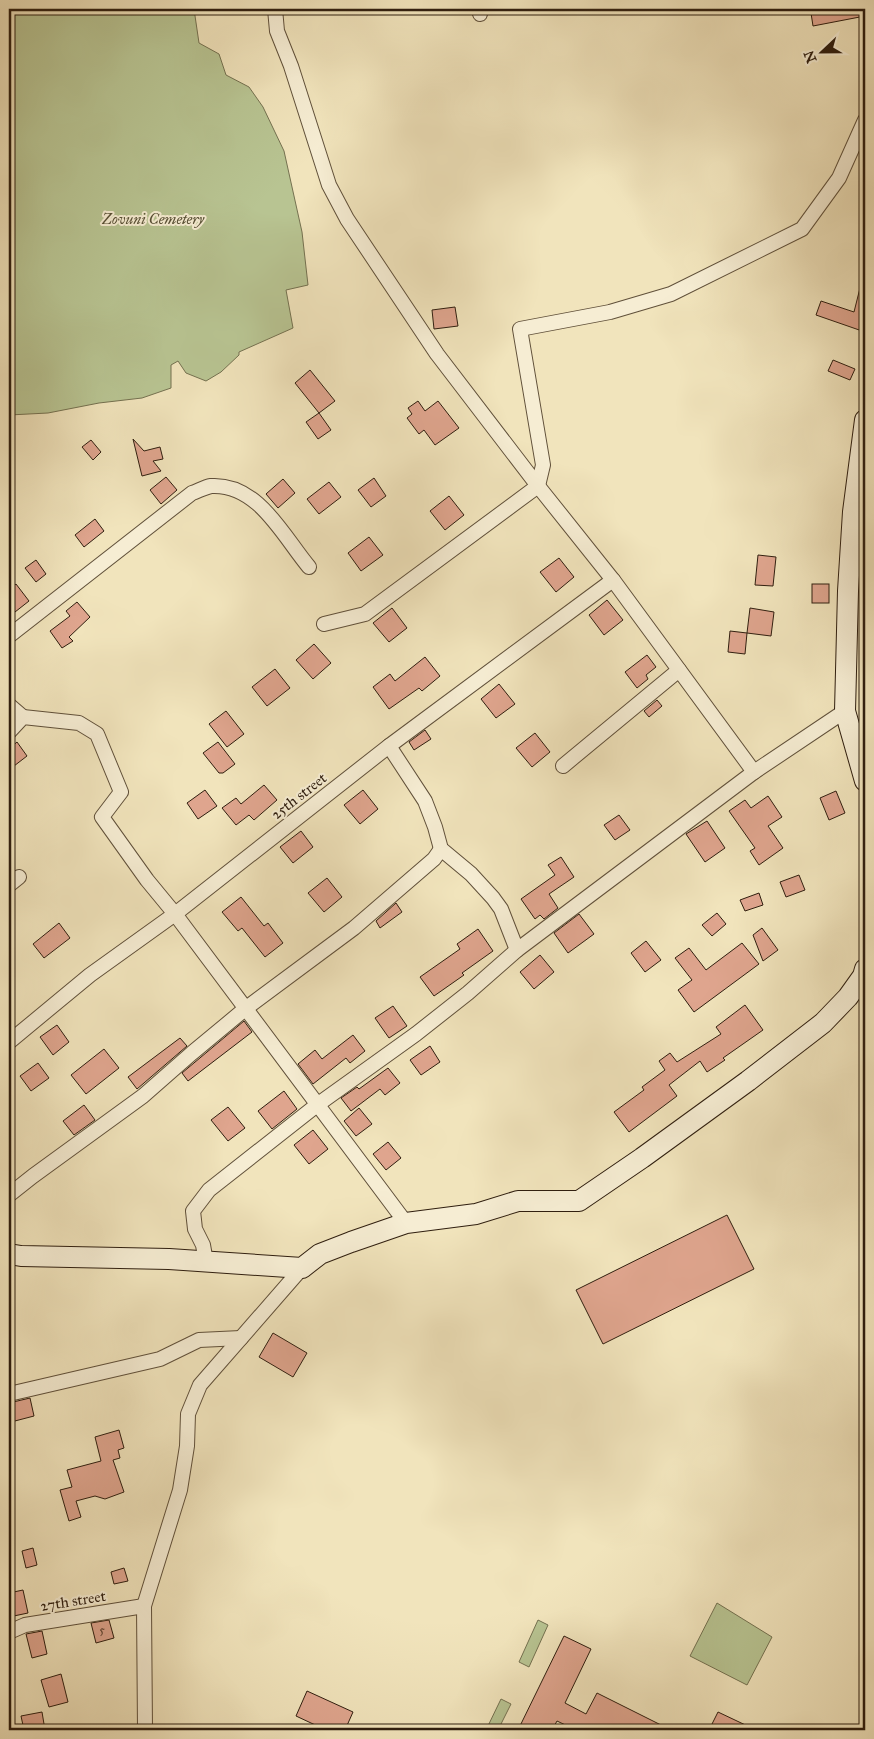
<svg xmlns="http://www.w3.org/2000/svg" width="874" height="1739" font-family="'IM FELL Great Primer',serif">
  <rect width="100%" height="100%" fill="#f1e4bc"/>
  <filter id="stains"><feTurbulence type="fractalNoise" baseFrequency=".004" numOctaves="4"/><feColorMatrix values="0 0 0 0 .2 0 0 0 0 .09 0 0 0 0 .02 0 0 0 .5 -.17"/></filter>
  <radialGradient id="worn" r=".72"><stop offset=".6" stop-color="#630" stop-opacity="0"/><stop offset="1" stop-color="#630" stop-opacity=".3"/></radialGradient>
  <g fill="#b8c492" stroke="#747150">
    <path d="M9 9H194L199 43 219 54 226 75 249 87 263 107 284 151 302 232 308 285 286 290 293 328 239 352V355L221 372 206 381 186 373 178 361 171 365V388L142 398 99 403 48 413 9 415Z"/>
    <path d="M717 1603 772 1637 747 1685 690 1656Z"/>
    <path d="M538 1620 548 1625 529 1667 519 1662Z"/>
    <path d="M501 1699 511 1704 498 1730H486Z"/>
  </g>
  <g fill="#dfa58e" stroke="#2f1e0f">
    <path d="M815 9H865V16L813 26 811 13 816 12Z"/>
    <path d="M861 284H865V332L816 315 821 301 854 312Z"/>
    <path d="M455 307 458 326 434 329 432 310Z"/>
    <path d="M833 360 855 369 850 380 828 371Z"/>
    <path d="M310 370 335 401 319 413 295 383Z"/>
    <path d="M418 401 425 411 438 401 459 428 435 445 424 430 419 434 407 418 412 414 408 408Z"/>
    <path d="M319 413 331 430 318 439 306 422Z"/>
    <path d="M133 439 144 451 160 447 163 459 153 461 161 471 142 476Z"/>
    <path d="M91 440 101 452 93 460 82 447Z"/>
    <path d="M166 477 177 490 161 504 150 490Z"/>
    <path d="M374 478 386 496 371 507 358 490Z"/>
    <path d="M283 479 295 493 278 508 266 494Z"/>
    <path d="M329 482 341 497 319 514 307 499Z"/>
    <path d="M449 496 464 515 445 530 430 511Z"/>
    <path d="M95 519 104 531 84 547 75 535Z"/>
    <path d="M369 537 383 555 361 571 348 553Z"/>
    <path d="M758 555 776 557 773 586 755 585Z"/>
    <path d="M559 558 574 577 556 592 540 572Z"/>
    <path d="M36 560 46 574 36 582 25 568Z"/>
    <path d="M16 584 29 601 15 612 9 604V590Z"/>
    <rect x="812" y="584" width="17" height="19"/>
    <path d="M607 600 623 620 604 635 589 615Z"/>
    <path d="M77 602 90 617 69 637 73 641 62 648 50 631 70 616 66 611Z"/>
    <path d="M392 608 407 628 389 642 373 623Z"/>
    <path d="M750 608 774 612 771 636 747 633Z"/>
    <path d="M730 631 747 633 745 654 728 652Z"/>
    <path d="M314 644 331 663 313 679 296 660Z"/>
    <path d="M647 655 656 667 646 675 648 679 637 688 625 672Z"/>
    <path d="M425 657 440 676 422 691 419 688 389 709 373 687 390 674 395 681Z"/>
    <path d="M275 669 290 688 267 706 252 687Z"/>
    <path d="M499 684 515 704 496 718 481 699Z"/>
    <path d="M657 700 662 706 649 717 644 711Z"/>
    <path d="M226 711 244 734 227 747 209 724Z"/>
    <path d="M425 730 431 739 414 750 409 742Z"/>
    <path d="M535 733 550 752 532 767 516 748Z"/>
    <path d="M17 742 27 756 14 766 9 759V749Z"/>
    <path d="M218 742 235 764 223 773H219L203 753Z"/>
    <path d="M264 785 277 800 254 820 249 815 236 825 222 808 236 798 241 804Z"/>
    <path d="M205 790 217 806 198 819 187 803Z"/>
    <path d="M363 790 378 809 360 824 344 805Z"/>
    <path d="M836 791 845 813 829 820 820 798Z"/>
    <path d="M768 796 782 817 768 826 783 848 759 865 750 851 755 848 729 811 745 800 751 808Z"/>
    <path d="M619 815 630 830 615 840 604 825Z"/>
    <path d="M707 821 725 848 705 862 686 834Z"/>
    <path d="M301 831 313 847 293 863 280 847Z"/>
    <path d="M561 857 574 877 549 894 558 908 544 919 540 915 535 919 521 899 555 875 548 865Z"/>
    <path d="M799 875 805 890 786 897 780 882Z"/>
    <path d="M327 878 342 897 324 912 308 893Z"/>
    <path d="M759 893 763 905 745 911 740 900Z"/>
    <path d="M241 897 264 926 268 923 283 943 265 957 242 928 238 931 222 912Z"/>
    <path d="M396 903 402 912 380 928 376 921Z"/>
    <path d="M717 913 726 924 712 936 702 925Z"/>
    <path d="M579 914 594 934 568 953 554 933Z"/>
    <path d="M59 923 70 938 44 958 33 944Z"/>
    <path d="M762 928 778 950 763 961 753 935Z"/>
    <path d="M478 929 493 951 462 973 464 975 434 996 420 977 460 949 457 944Z"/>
    <path d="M646 941 661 960 645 972 631 953Z"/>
    <path d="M742 943 759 964 694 1012 678 990 692 980 675 958 689 948 706 970Z"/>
    <path d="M540 955 554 972 534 989 520 972Z"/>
    <path d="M745 1005 763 1030 723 1058 725 1060 707 1072 700 1061 669 1085 677 1096 629 1132 614 1112 644 1090 642 1087 665 1070 659 1061 670 1053 677 1062 721 1034 716 1027Z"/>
    <path d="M393 1006 407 1026 389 1038 375 1018Z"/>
    <path d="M244 1021 252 1032 188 1081 182 1073Z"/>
    <path d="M57 1025 69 1042 53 1055 40 1037Z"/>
    <path d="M353 1035 365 1051 350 1063 346 1058 313 1084 298 1064 315 1050 322 1059Z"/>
    <path d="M180 1038 187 1046 137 1089 128 1077Z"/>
    <path d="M430 1046 440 1062 421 1075 410 1060Z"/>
    <path d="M104 1049 119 1068 86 1094 71 1075Z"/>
    <path d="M38 1063 49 1078 31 1091 20 1076Z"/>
    <path d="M388 1068 400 1083 385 1095 380 1089 351 1111 341 1098 357 1087 359 1089Z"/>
    <path d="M284 1091 297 1109 272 1129 258 1111Z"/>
    <path d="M84 1105 95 1120 74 1135 63 1121Z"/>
    <path d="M228 1107 245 1128 228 1141 211 1120Z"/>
    <path d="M359 1108 372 1124 356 1136 344 1121Z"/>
    <path d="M313 1130 328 1149 309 1164 294 1145Z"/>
    <path d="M388 1142 401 1158 386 1170 373 1154Z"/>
    <path d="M727 1215 754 1269 603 1344 576 1290Z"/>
    <path d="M273 1333 307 1353 293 1377 259 1357Z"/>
    <path d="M30 1398 34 1416 11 1422 9 1403Z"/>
    <path d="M119 1430 124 1448 118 1450 120 1458 113 1460 124 1492 105 1499 95 1496 76 1501 81 1517 69 1521 60 1490 72 1487 67 1470 101 1461 95 1437Z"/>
    <path d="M33 1548 37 1565 26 1568 22 1551Z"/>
    <path d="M124 1568 128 1581 114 1584 111 1572Z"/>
    <path d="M23 1590 28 1613 9 1617V1593Z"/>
    <path d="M109 1620 114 1638 96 1643 91 1623Z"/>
    <path d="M42 1631 47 1654 32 1658 26 1634Z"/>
    <path d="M564 1636 591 1649 565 1703 586 1714 597 1693 671 1730H576L557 1721 552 1730H518Z"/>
    <path d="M61 1674 68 1702 49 1707 41 1680Z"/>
    <path d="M307 1691 353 1712 345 1730H326L296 1716Z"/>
    <path d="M42 1712 45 1730H24L21 1716Z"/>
    <path d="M718 1712 756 1730H709Z"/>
  </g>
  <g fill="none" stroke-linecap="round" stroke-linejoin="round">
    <defs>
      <g id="street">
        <path d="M275 9 277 31 291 66 329 185 347 219 437 354 538 486 613 580 754 772"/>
        <path d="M479 9 480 14"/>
        <path d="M324 624 365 614 538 486 543 465 520 329 610 312 671 294 802 229 839 178 865 120"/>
        <path d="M9 636 192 493C198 491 205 487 211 486 258 483 283 536 309 567"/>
        <path d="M9 705 23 717"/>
        <path d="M9 732 23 717 79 723 97 734 121 792 102 817 147 880 175 914 406 1223"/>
        <path d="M389 746 425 801 435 827 441 849 471 874 493 898 501 909 517 950"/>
        <path d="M563 766 679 670"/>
        <path d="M9 885 19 877"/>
        <path d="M9 1042 90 975 175 914 389 746 613 580"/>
        <path d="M9 1195 33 1176 143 1096 192 1053 245 1009 354 928 434 859 441 849"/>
        <path d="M206 1262 203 1245 195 1229 193 1211 209 1190 317 1105 416 1034 468 993 517 950 754 772 845 711"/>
        <path d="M9 1394 160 1359 199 1340 241 1338"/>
        <path d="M9 1632 25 1625 144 1606"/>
        <path d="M145 1730 144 1606 180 1490 187 1446 188 1414 200 1385 302 1268"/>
      </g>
      <g id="secondary">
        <path d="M865 420 853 512 848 591 845 711 865 781"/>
        <path d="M9 1254 21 1256 169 1259 302 1268 320 1254 351 1242 406 1223 476 1214 518 1201H579L642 1158 748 1081 823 1023 848 997 863 976 865 969"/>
      </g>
    </defs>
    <use href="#street" stroke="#60503a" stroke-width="16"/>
    <use href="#secondary" stroke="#2f1e0f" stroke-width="22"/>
    <use href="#street" stroke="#f6edd3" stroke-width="14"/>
    <use href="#secondary" stroke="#f6edd3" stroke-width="20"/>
  </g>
  <g text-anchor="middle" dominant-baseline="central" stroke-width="4" stroke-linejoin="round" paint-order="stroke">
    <g font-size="12" fill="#5b402f">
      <text x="102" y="1630">5</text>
    </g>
    <g font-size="15" font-style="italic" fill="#585036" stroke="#f6edd3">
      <text x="153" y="219">Zovuni Cemetery</text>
    </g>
    <g font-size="15" fill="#2f1e0f" stroke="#f6edd3">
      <text transform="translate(299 796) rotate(-38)">25th street</text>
      <text transform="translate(73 1601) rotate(-9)">27th street</text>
    </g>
  </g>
  <rect width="874" height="1739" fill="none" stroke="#f1e4bc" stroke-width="30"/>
  <rect x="10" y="10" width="854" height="1719" fill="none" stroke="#2f1e0f" stroke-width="2.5"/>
  <rect x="15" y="15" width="844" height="1709" fill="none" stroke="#2f1e0f"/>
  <g transform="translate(822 52) rotate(248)" stroke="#f6edd3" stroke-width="4" paint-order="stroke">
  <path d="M0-4L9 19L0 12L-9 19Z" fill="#2f1e0f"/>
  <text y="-8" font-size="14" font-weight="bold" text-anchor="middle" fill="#2f1e0f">N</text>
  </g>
  <rect width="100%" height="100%" filter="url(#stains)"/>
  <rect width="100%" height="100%" fill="url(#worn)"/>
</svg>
